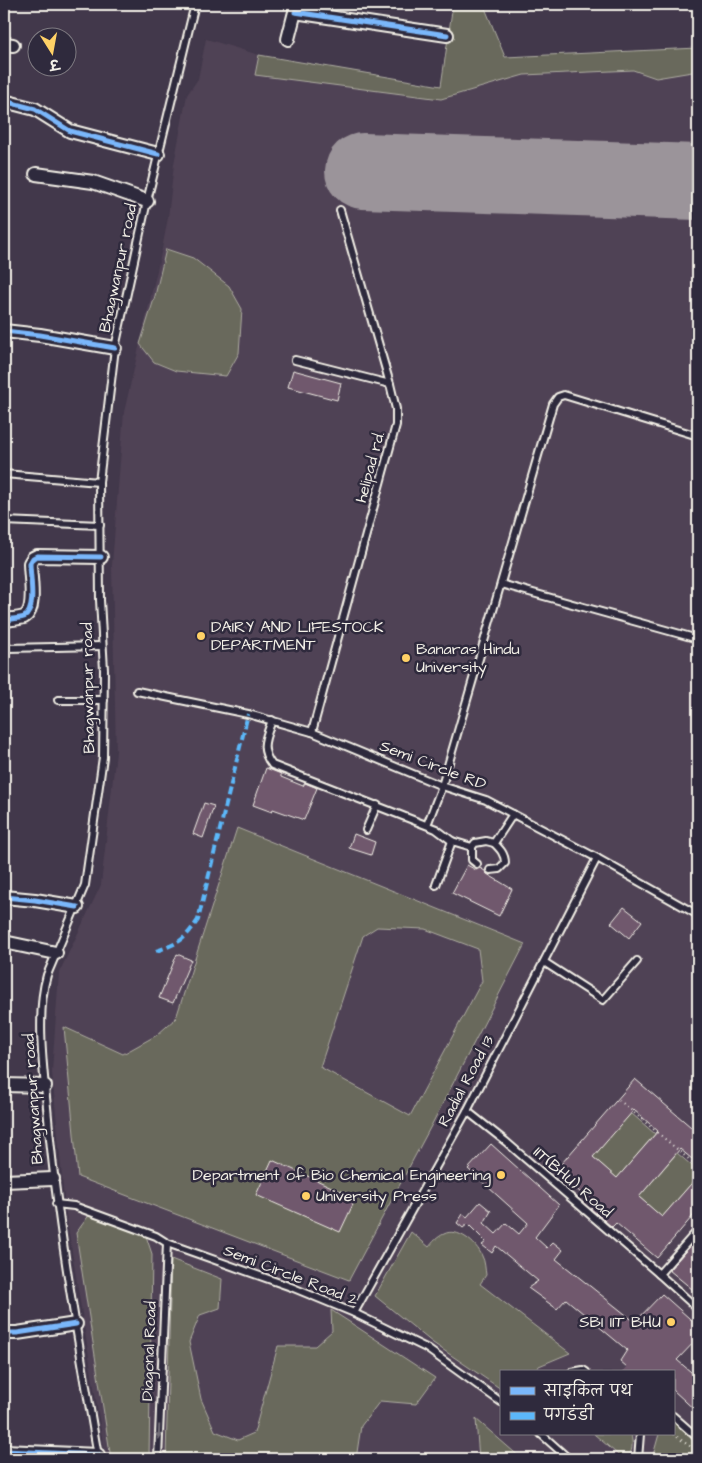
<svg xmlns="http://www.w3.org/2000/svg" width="702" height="1463" font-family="'Architects Daughter','Playpen Sans Deva',sans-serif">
  <rect width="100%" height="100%" fill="#42384b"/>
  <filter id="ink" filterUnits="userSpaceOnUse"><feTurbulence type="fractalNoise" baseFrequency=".02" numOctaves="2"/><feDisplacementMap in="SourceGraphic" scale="10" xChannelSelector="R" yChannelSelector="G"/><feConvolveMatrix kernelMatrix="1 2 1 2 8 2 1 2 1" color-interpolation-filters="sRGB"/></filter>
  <g filter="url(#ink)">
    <path fill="#504255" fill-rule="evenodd" d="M453 4 485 8 505 57 698 48V1459H105L104 1449 65 1208 52 1072 59 973 101 885 116 752 112 565 124 412 162 249 168 218 174 164 187 95 198 79 206 39 259 55 441 86ZM501 1372H673V1434H501Z"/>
    <g fill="#69695b" stroke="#aeada2" fill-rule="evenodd">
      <path d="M453 4 485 8 505 57 698 48V71L656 78 633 70 524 75 441 99 255 75 259 55 441 86Z"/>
      <path d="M166 249 193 258 229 286 242 309 239 353 226 376 176 371 154 362 140 344 155 296Z"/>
      <path d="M237 828 525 944 431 1126 349 1280 78 1177 64 1027 123 1054 157 1035 176 1018ZM377 927 425 929 478 949 482 981 410 1116 320 1067 363 936Z"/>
      <path d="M631 1113 655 1134 617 1178 593 1157Z"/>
      <path d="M677 1153 698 1171V1176L662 1217 639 1197Z"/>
      <path d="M90 1214 144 1230 152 1254 149 1459H111L76 1233Z"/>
      <path d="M411 1232 429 1247C433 1242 437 1237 444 1234 457 1227 477 1243 482 1256 485 1261 485 1269 486 1275L480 1284 570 1353 539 1366 535 1372H501V1389L433 1343 375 1296Z"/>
      <path d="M171 1259 222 1279 220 1308 200 1315 189 1342 201 1399 215 1431 238 1440 254 1433 278 1346H315L332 1331 331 1310 435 1378 416 1404 380 1401 361 1426 356 1459H166Z"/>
      <path d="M476 1419 522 1459H479Z"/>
      <path d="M673 1422 698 1445V1459H652L659 1434H673Z"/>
      <path d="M594 1434H631C633 1444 633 1451 627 1459H623Z"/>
    </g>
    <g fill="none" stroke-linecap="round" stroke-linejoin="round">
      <path stroke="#9b949a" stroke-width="76" d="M363 171 698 182"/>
    </g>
    <g fill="#6f586d" stroke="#f4f1e8" fill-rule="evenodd">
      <path d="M293 370 341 383 337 400 288 387Z"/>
      <path d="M266 768 281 774V777L303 786 305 783 317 788 304 820 273 809 272 812 253 805Z"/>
      <path d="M204 803 214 806 203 838 193 834Z"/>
      <path d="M354 834 375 842 371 855 349 848Z"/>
      <path d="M467 865 476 870 480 868 485 871 487 874 512 889 499 916 452 893Z"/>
      <path d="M624 907 642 921 629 938 611 923Z"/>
      <path d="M177 954 191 960 173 1003 159 998Z"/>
      <path d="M635 1079 698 1133V1164L680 1149 639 1197 662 1217 698 1176V1210L657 1258 616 1223 612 1227 591 1209 594 1204 555 1171ZM634 1110 658 1131 617 1178 593 1157Z"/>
      <path d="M491 1144 559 1205 535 1237 547 1248 553 1242 563 1250 556 1259 635 1322 662 1294 698 1326V1338L677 1360 698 1378V1413L673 1390V1372H622L627 1367 620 1361 627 1350 566 1299 557 1309 528 1288 538 1281 496 1246 492 1253 482 1245 486 1242 468 1224 463 1228 457 1223 463 1214 467 1217 480 1202 491 1211 484 1223 496 1234 506 1223 519 1234 528 1223 468 1169Z"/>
      <path d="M272 1160 356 1198 340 1232 256 1195Z"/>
      <path d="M698 1237V1294L669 1270Z"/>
    </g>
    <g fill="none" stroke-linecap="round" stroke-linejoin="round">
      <defs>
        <g id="service">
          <path d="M295 360 390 384"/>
          <path d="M4 474 99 482"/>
          <path d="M4 521 100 525"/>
          <path d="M501 584 698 639"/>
          <path d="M7 648 102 646"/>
          <path d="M137 691 248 714 312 732 442 786 486 800 597 858 698 915"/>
          <path d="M58 700H104"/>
          <path d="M272 720C266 738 259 748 272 765L436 829 452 841"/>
          <path d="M312 732 396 425V409L390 384 340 210"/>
          <path d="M427 825 442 786 553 404 558 397 564 395 698 436"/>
          <path d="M366 830 377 805"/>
          <path d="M472 847V860L477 864"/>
          <path d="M490 870 499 869 505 863C505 854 500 849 494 843"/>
          <path d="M436 885 452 841 472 847 475 843 486 841 494 843 513 814"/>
          <path d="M544 962 603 1000 637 961"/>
          <path d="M467 1111 505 1141 659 1274 698 1230"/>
          <path d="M56 1204 74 1206 156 1236 167 1243 291 1287 354 1313 426 1348 501 1402"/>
          <path d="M659 1274 698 1309"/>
          <path d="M354 1313 467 1111 597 858"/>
          <path d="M572 1372 583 1370 586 1372"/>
          <path d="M673 1416 698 1438"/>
          <path d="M541 1434 569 1459"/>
          <path d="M98 1456C78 1340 57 1224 47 1107 43 1067 36 1012 47 975L85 885 103 757 104 670 100 600 99 482 115 348 147 201 195 4"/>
          <path d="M158 1459 167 1243"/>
          <path d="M638 1459 640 1434"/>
        </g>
        <g id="minor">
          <path d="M295 12 447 35"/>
          <path d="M288 39 297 4"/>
          <path d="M4 44 13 45"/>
          <path d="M4 101 35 109 70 131 158 154"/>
          <path d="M36 174 93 182 147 201"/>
          <path d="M4 331 40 335 115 348"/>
          <path d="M4 620C10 619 18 619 24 617 37 610 30 577 30 563L33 558 37 556 101 557"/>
          <path d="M4 897 35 900 77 907"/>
          <path d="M4 942 56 953"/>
          <path d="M4 1085 45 1086"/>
          <path d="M4 1181 53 1179"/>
          <path d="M4 1333H17L76 1324"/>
          <path d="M4 1451 98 1455"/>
        </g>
      </defs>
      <use href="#service" stroke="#f4f1e8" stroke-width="10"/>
      <use href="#minor" stroke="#f4f1e8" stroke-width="16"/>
      <g stroke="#f4f1e8" stroke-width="2" stroke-dasharray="1 4" stroke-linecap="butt">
        <path d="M619 1100 698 1167"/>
        <path d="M673 1434 698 1452"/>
      </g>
      <use href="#service" stroke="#2f2a3d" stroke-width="6"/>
      <use href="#minor" stroke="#2f2a3d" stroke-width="12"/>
      <path stroke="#5cb8fa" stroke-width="4" stroke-dasharray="8 4" stroke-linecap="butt" d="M156 951C180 943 183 941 198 920L248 714"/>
      <defs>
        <g id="cycleway">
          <path d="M295 12 447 35"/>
          <path d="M4 101 35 109 70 131 158 154"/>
          <path d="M4 331 40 335 115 348"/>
          <path d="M4 620C10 619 18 619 24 617 37 610 30 577 30 563L33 558 37 556 101 557"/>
          <path d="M4 897 35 900 77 907"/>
          <path d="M4 1333H17L76 1324"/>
          <path d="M4 1451 98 1455"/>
        </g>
      </defs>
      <use href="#cycleway" stroke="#2f2a3d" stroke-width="8"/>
      <use href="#cycleway" stroke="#7ab7fb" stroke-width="5"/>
    </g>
    <defs><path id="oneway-solid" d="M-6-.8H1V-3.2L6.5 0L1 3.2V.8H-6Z" transform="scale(1.25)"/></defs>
    <use fill="#747079" href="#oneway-solid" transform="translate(159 1432) rotate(92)"/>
  </g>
  <g fill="#ffd166" stroke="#2f2a3d" stroke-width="2">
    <circle cx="201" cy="636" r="5"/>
    <circle cx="406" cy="658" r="5"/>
    <circle cx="501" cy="1175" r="5"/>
    <circle cx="306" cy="1196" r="5"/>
    <circle cx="671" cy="1322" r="5"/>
  </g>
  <g text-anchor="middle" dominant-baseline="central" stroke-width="5" stroke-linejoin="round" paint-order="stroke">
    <g font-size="16" fill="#f4f1e8" stroke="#2f2a3d">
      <text transform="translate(118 268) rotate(-78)">Bhagwanpur road</text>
      <text transform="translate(370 467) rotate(-75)">helipad rd.</text>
      <text transform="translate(88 688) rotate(-91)">Bhagwanpur road</text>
      <text transform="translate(433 765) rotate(21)">Semi Circle RD</text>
      <text transform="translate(466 1081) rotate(-62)">Radial Road 13</text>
      <text transform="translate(33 1099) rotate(-94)">Bhagwanpur road</text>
      <text transform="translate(573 1182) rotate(41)">IIT(BHU) Road</text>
      <text transform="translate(291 1275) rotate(21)">Semi Circle Road 2</text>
      <text transform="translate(149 1351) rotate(-88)">Diagonal Road</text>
    </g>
    <g font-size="16" fill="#f4f1e8" stroke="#2f2a3d" text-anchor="start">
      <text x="211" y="627">DAIRY AND LIFESTOCK<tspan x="211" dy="18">DEPARTMENT</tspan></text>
      <text x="416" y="649">Banaras Hindu<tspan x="416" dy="18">University</tspan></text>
      <text x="491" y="1175" text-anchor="end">Department of Bio Chemical Engineering</text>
      <text x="316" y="1196">University Press</text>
      <text x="661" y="1322" text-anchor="end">SBI IIT BHU</text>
    </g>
  </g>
  <rect width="702" height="1463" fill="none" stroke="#2f2a3d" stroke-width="20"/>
  <rect x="10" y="10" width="682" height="1443" fill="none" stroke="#f4f1e8" stroke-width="2" filter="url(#ink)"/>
  <rect x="500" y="1370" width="175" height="65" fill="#2f2a3d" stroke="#7e7a81"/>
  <rect x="510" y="1387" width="25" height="8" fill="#7ab7fb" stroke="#7e7a81"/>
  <text x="544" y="1396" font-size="15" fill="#f4f1e8">साइकिल पथ</text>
  <rect x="510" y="1412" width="25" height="8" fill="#5cb8fa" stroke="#7e7a81"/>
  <text x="544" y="1420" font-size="15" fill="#f4f1e8">पगडंडी</text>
  <g transform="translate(52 52) rotate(169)"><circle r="24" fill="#2f2a3d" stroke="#7e7a81"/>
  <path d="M0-4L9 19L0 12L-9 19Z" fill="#ffd166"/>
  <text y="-8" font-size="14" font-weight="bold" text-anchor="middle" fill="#f4f1e8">उ</text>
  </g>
</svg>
